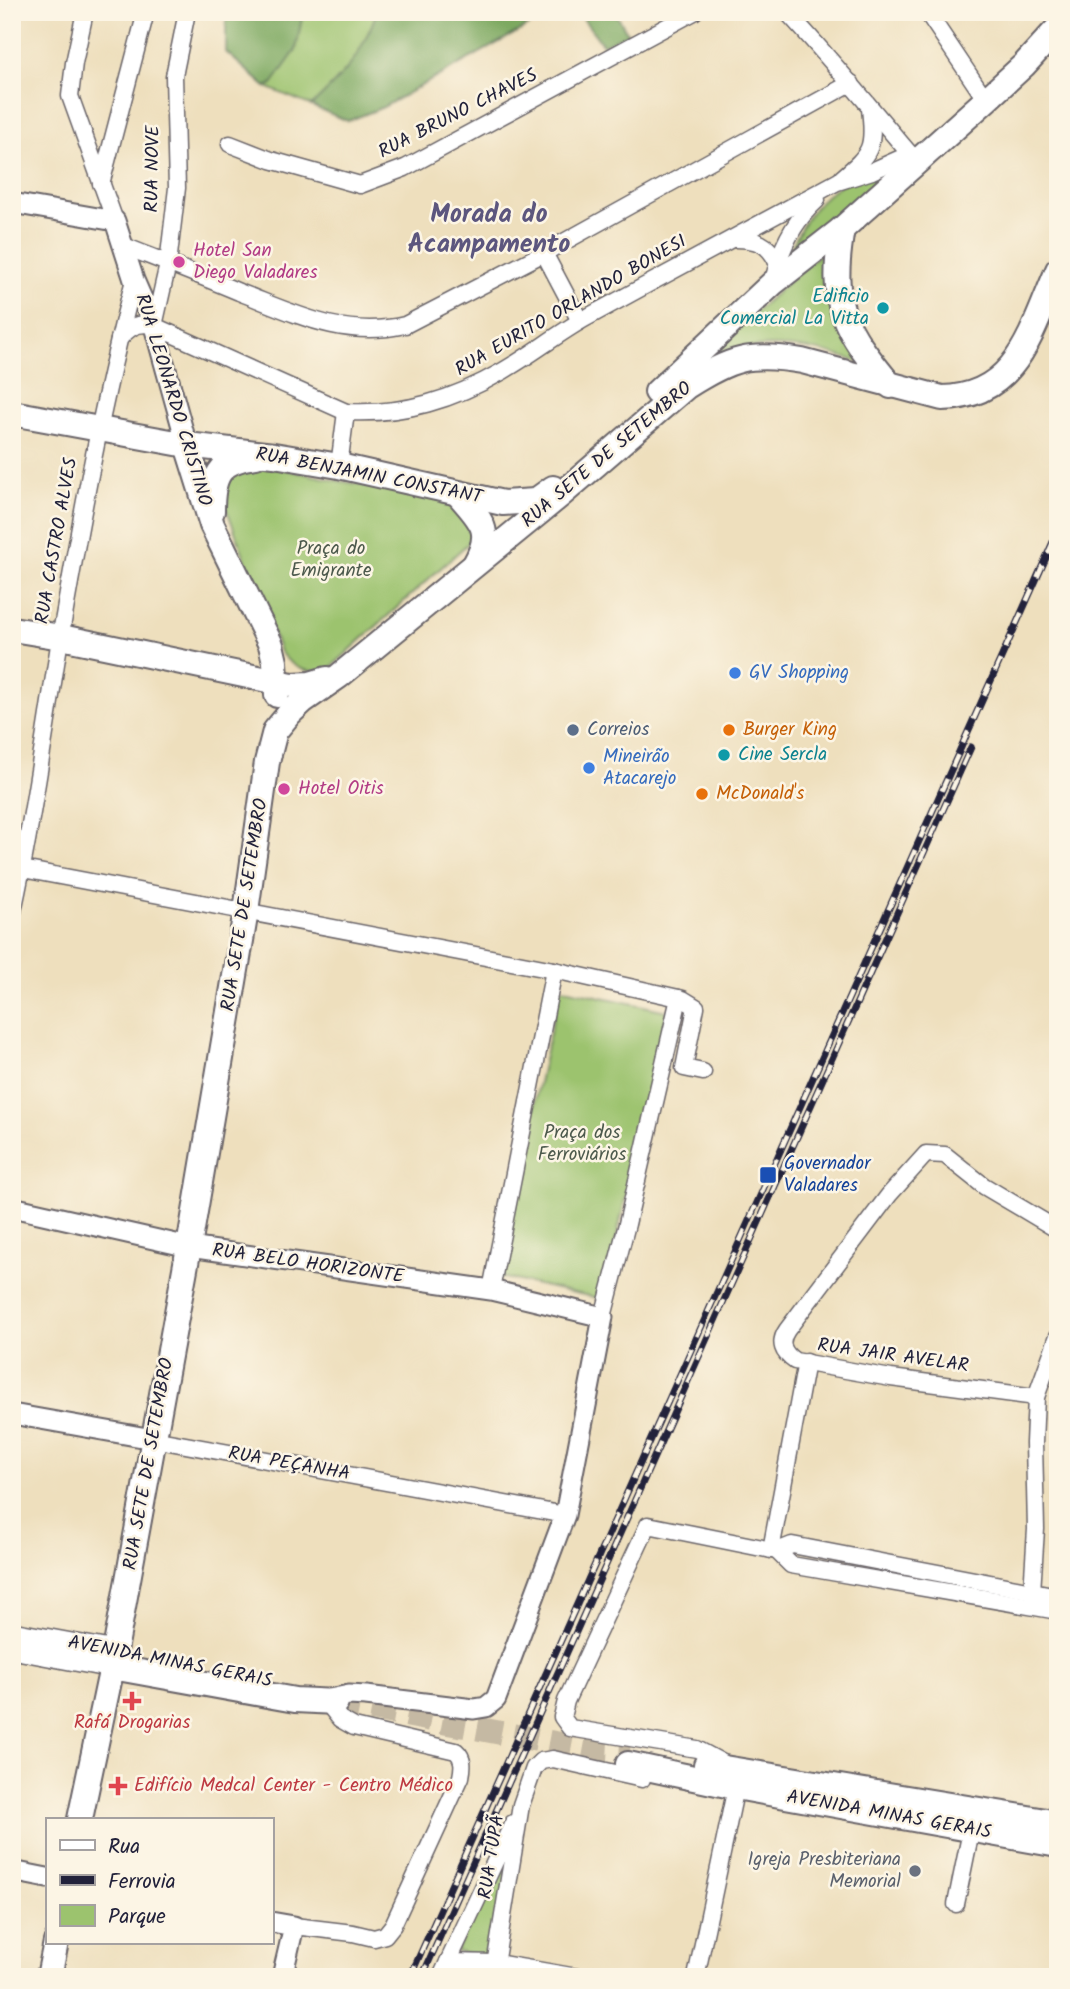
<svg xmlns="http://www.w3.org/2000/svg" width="1070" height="1989" font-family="Kalam,sans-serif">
  <rect width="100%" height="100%" fill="#fcf5e5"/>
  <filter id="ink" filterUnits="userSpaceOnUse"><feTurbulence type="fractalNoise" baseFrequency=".0143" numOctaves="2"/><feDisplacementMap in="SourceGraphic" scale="14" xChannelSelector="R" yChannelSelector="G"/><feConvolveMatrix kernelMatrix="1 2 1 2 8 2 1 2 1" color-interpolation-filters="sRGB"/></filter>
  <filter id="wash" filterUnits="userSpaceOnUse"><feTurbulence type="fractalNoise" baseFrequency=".00686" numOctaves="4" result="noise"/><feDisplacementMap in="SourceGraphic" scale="28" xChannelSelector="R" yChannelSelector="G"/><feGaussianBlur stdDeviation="1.57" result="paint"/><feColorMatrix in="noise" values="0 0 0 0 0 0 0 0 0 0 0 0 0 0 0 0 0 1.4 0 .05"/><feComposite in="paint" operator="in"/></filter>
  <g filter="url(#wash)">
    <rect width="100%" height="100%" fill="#eedfbd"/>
    <g fill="#9cc36e" stroke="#5f7254" stroke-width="2">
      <path d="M226 12H553L383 107 348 121 266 87 226 52Z"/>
      <path d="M897 169 787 261C796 233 813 202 839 186 853 177 880 173 897 169Z"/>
      <path d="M831 244 864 364C812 344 763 341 708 354Z"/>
      <path d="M248 466 273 467 339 481 449 498 463 505 474 538 329 669C308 675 293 669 280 652L221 494 228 472Z"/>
      <path d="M560 988 667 1011 603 1299 496 1276Z"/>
      <path d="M515 1825 493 1957 456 1952Z"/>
    </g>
    <g fill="#7da961" stroke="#50664e" stroke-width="2">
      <path d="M226 12H303L296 50 272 84 266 87 226 52Z"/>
      <path d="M377 12H553L383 107 348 121 311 106C347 72 359 59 377 12Z"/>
      <path d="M578 12H615L628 34 603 45Z"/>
    </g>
  </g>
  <g filter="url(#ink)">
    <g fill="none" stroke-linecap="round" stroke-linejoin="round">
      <path stroke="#c5b9a3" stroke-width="24" stroke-dasharray="24 12" stroke-linecap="butt" d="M336 1702 592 1750 630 1752"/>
      <defs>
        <g id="minor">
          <path d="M85 12 74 63 70 96 115 221"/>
          <path d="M787 12C832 60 873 111 916 161"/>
          <path d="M927 12 986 100"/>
          <path d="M230 144 271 160 360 185 405 168 694 12"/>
          <path d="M842 178C871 153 875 148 870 109"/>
          <path d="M101 184 146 12"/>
          <path d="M735 239C756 239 768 243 777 262"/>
          <path d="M124 246C162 261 201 276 239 292 296 314 343 339 405 325L544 253 851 83"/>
          <path d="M544 253 580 321"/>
          <path d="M773 283C779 251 793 222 817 200"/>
          <path d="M154 326 168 264 177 188 174 76 187 12"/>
          <path d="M119 339C129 328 136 322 152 325L346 412C404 415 453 400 503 371 531 355 556 335 584 319 668 273 752 228 837 182L872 171 910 154"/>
          <path d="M339 466 346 412"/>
          <path d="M12 867 554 970 683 999 696 1007 684 1068 703 1072"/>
          <path d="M12 916C32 825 45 731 60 639 81 518 103 398 134 280"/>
          <path d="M491 1290 554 970"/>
          <path d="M603 1317 627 1224 679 998"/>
          <path d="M1036 1397 891 1378 795 1361C783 1353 778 1343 787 1330L889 1195 926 1154 945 1155 984 1186 1058 1230"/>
          <path d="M153 1439 565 1515"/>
          <path d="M771 1550 806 1362"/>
          <path d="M777 1551 791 1565 1058 1611"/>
          <path d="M1032 1592 1036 1529 1034 1443 1036 1397 1058 1336"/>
          <path d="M723 1763 697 1749 570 1728 562 1717 566 1701 648 1525 777 1551 792 1545 1058 1596"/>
          <path d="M956 1904 973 1821"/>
          <path d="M294 1926 353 1933 374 1938 385 1935 393 1925 461 1777C463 1767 464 1758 456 1751L354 1727 340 1719 325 1700"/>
          <path d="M448 1962 496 1963 577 1977"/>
          <path d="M441 1977 513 1823"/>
          <path d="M493 1977 521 1805 534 1768 541 1761 553 1759 642 1779"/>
          <path d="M696 1977 736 1787"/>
        </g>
        <g id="tertiary">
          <path d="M12 203 115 221 134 280 154 326 187 445"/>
          <path d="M12 1207 189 1247 491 1290 603 1317 565 1515 496 1699 486 1707 474 1709 366 1696 349 1695 325 1700"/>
          <path d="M12 1414 153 1439"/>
          <path d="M12 1871 47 1878"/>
          <path d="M271 1922 294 1926 282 1977"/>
        </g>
        <g id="secondary">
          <path d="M12 1633 115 1652"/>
          <path d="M12 1648 112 1667"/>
        </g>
        <g id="primary">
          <path d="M842 229C829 305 843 328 891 386"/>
          <path d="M657 392 773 283 842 229 986 100 1024 65 1058 28"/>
          <path d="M12 413 187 445 274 455 339 466 503 503 535 501 553 488"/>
          <path d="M187 445 212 525 271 645 275 662 277 695"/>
          <path d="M459 495C481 521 494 530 475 564"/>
          <path d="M212 511C212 477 218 460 256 456"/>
          <path d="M12 629 61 637 292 685 310 684 327 679"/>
          <path d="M112 1667 295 1700 336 1702"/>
          <path d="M628 1764 736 1787 1058 1845"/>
          <path d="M706 1765 1058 1823"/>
          <path d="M80 1819 112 1667 189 1247 246 911 267 762 275 731 289 714 303 701 339 676 563 493 687 386C732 358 749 352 802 361L942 398C1018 397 1032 329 1058 270"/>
          <path d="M49 1977 56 1942"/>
        </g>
      </defs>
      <use href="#minor" stroke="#696468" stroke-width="19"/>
      <use href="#tertiary" stroke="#696468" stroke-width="23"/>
      <use href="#secondary" stroke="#696468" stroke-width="24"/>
      <use href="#primary" stroke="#696468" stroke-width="28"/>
      <use href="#minor" stroke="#fff" stroke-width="16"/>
      <use href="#tertiary" stroke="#fff" stroke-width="19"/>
      <use href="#secondary" stroke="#fff" stroke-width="21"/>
      <use href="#primary" stroke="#fff" stroke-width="24"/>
      <defs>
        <g id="rail">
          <path d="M410 1977 1058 531"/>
          <path d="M422 1977 971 747"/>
        </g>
      </defs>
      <use href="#rail" stroke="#22223b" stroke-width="7"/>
      <use href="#rail" stroke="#fcf5e5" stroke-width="4.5" stroke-dasharray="13" stroke-linecap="butt"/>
    </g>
  </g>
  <g fill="#d1479c" stroke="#fcf5e5" stroke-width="2.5">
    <circle cx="179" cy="262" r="7"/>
    <circle cx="284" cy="789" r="7"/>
  </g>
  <g fill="#0f9aa8" stroke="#fcf5e5" stroke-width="2.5">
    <circle cx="883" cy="308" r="7"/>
    <circle cx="724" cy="755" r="7"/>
  </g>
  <g fill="#3f7fe0" stroke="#fcf5e5" stroke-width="2.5">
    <circle cx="735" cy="673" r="7"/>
    <circle cx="589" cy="768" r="7"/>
  </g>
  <circle fill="#5c6f8a" stroke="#fcf5e5" stroke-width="2.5" cx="573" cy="730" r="7"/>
  <g fill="#e8710a" stroke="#fcf5e5" stroke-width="2.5">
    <circle cx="729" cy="730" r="7"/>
    <circle cx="702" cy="794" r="7"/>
  </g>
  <rect fill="#1a4fb4" stroke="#fcf5e5" stroke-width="2.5" x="759" y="1166" width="18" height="18" rx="3.5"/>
  <g fill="#e0444e" stroke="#fcf5e5" stroke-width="2.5">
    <path d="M128.5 1690.5h7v7h7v7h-7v7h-7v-7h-7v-7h7z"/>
    <path d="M114.5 1775.5h7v7h7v7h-7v7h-7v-7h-7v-7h7z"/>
  </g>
  <circle fill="#6b7280" stroke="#fcf5e5" stroke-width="2.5" cx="915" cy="1871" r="7"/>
  <g text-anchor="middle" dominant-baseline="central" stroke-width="5" stroke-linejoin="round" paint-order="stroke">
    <g font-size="19" fill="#22223b" stroke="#fcf5e5">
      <text transform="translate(458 114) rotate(-27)">RUA BRUNO CHAVES</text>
      <text transform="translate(153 169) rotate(-89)">RUA NOVE</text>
      <text transform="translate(571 306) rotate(-30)">RUA EURITO ORLANDO BONESI</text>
      <text transform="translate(173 400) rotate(73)">RUA LEONARDO CRISTINO</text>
      <text transform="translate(607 455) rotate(-40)">RUA SETE DE SETEMBRO</text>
      <text transform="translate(369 476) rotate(11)">RUA BENJAMIN CONSTANT</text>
      <text transform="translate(57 541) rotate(-80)">RUA CASTRO ALVES</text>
      <text transform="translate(245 905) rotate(-81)">RUA SETE DE SETEMBRO</text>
      <text transform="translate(308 1264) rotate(8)">RUA BELO HORIZONTE</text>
      <text transform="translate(893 1356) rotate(8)">RUA JAIR AVELAR</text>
      <text transform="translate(149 1464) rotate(-80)">RUA SETE DE SETEMBRO</text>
      <text transform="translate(289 1464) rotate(10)">RUA PEÇANHA</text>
      <text transform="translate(170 1662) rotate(11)">AVENIDA MINAS GERAIS</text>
      <text transform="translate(889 1815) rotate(10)">AVENIDA MINAS GERAIS</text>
      <text transform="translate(492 1857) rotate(-81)">RUA TUPÃ</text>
    </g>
    <g font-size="19" fill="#b23c85" stroke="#fcf5e5" text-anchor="start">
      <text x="193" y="251">Hotel San<tspan x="193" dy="22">Diego Valadares</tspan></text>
      <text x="298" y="789">Hotel Oitis</text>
    </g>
    <g font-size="19" fill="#0d838f" stroke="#fcf5e5" text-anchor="end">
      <text x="869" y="297">Edificio<tspan x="869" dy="22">Comercial La Vitta</tspan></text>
      <text x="738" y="755" text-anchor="start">Cine Sercla</text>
    </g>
    <g font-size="19" fill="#4d5a4d" stroke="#fcf5e5">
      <text x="331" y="549">Praça do<tspan x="331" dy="22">Emigrante</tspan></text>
      <text x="582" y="1133">Praça dos<tspan x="582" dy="22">Ferroviários</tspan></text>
    </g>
    <g font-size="19" fill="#366cbe" stroke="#fcf5e5" text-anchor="start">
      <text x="749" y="673">GV Shopping</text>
      <text x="603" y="757">Mineirão<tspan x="603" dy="22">Atacarejo</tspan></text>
    </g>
    <g font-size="19" fill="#4e5e75" stroke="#fcf5e5" text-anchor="start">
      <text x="587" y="730">Correios</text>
    </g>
    <g font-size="19" fill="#c56008" stroke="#fcf5e5" text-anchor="start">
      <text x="743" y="730">Burger King</text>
      <text x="716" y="794">McDonald's</text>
    </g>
    <g font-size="19" fill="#164399" stroke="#fcf5e5" text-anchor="start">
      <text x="784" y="1164">Governador<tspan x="784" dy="22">Valadares</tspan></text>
    </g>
    <g font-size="19" fill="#be3a42" stroke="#fcf5e5">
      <text x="132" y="1723">Rafá Drogarias</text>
      <text x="134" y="1786" text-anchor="start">Edifício Medcal Center - Centro Médico</text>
    </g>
    <g font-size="19" fill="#5b616d" stroke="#fcf5e5" text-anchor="end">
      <text x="901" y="1860">Igreja Presbiteriana<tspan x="901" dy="22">Memorial</tspan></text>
    </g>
    <g font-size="26" font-weight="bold" fill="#5c567e" stroke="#fcf5e5">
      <text x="489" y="215">Morada do<tspan x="489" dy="30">Acampamento</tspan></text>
    </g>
  </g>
  <rect width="1070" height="1989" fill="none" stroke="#fcf5e5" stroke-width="42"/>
  <rect x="46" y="1818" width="228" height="126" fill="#fcf5e5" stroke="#a5a1a1" stroke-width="2"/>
  <rect x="60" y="1840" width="35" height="10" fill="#ffffff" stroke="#a5a1a1" stroke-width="2"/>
  <text x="108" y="1853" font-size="21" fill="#22223b">Rua</text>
  <rect x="60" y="1875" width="35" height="10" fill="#22223b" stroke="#a5a1a1" stroke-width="2"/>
  <text x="108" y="1888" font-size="21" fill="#22223b">Ferrovia</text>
  <rect x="60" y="1905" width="35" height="21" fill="#9cc36e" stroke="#a5a1a1" stroke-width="2"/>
  <text x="108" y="1923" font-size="21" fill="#22223b">Parque</text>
</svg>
